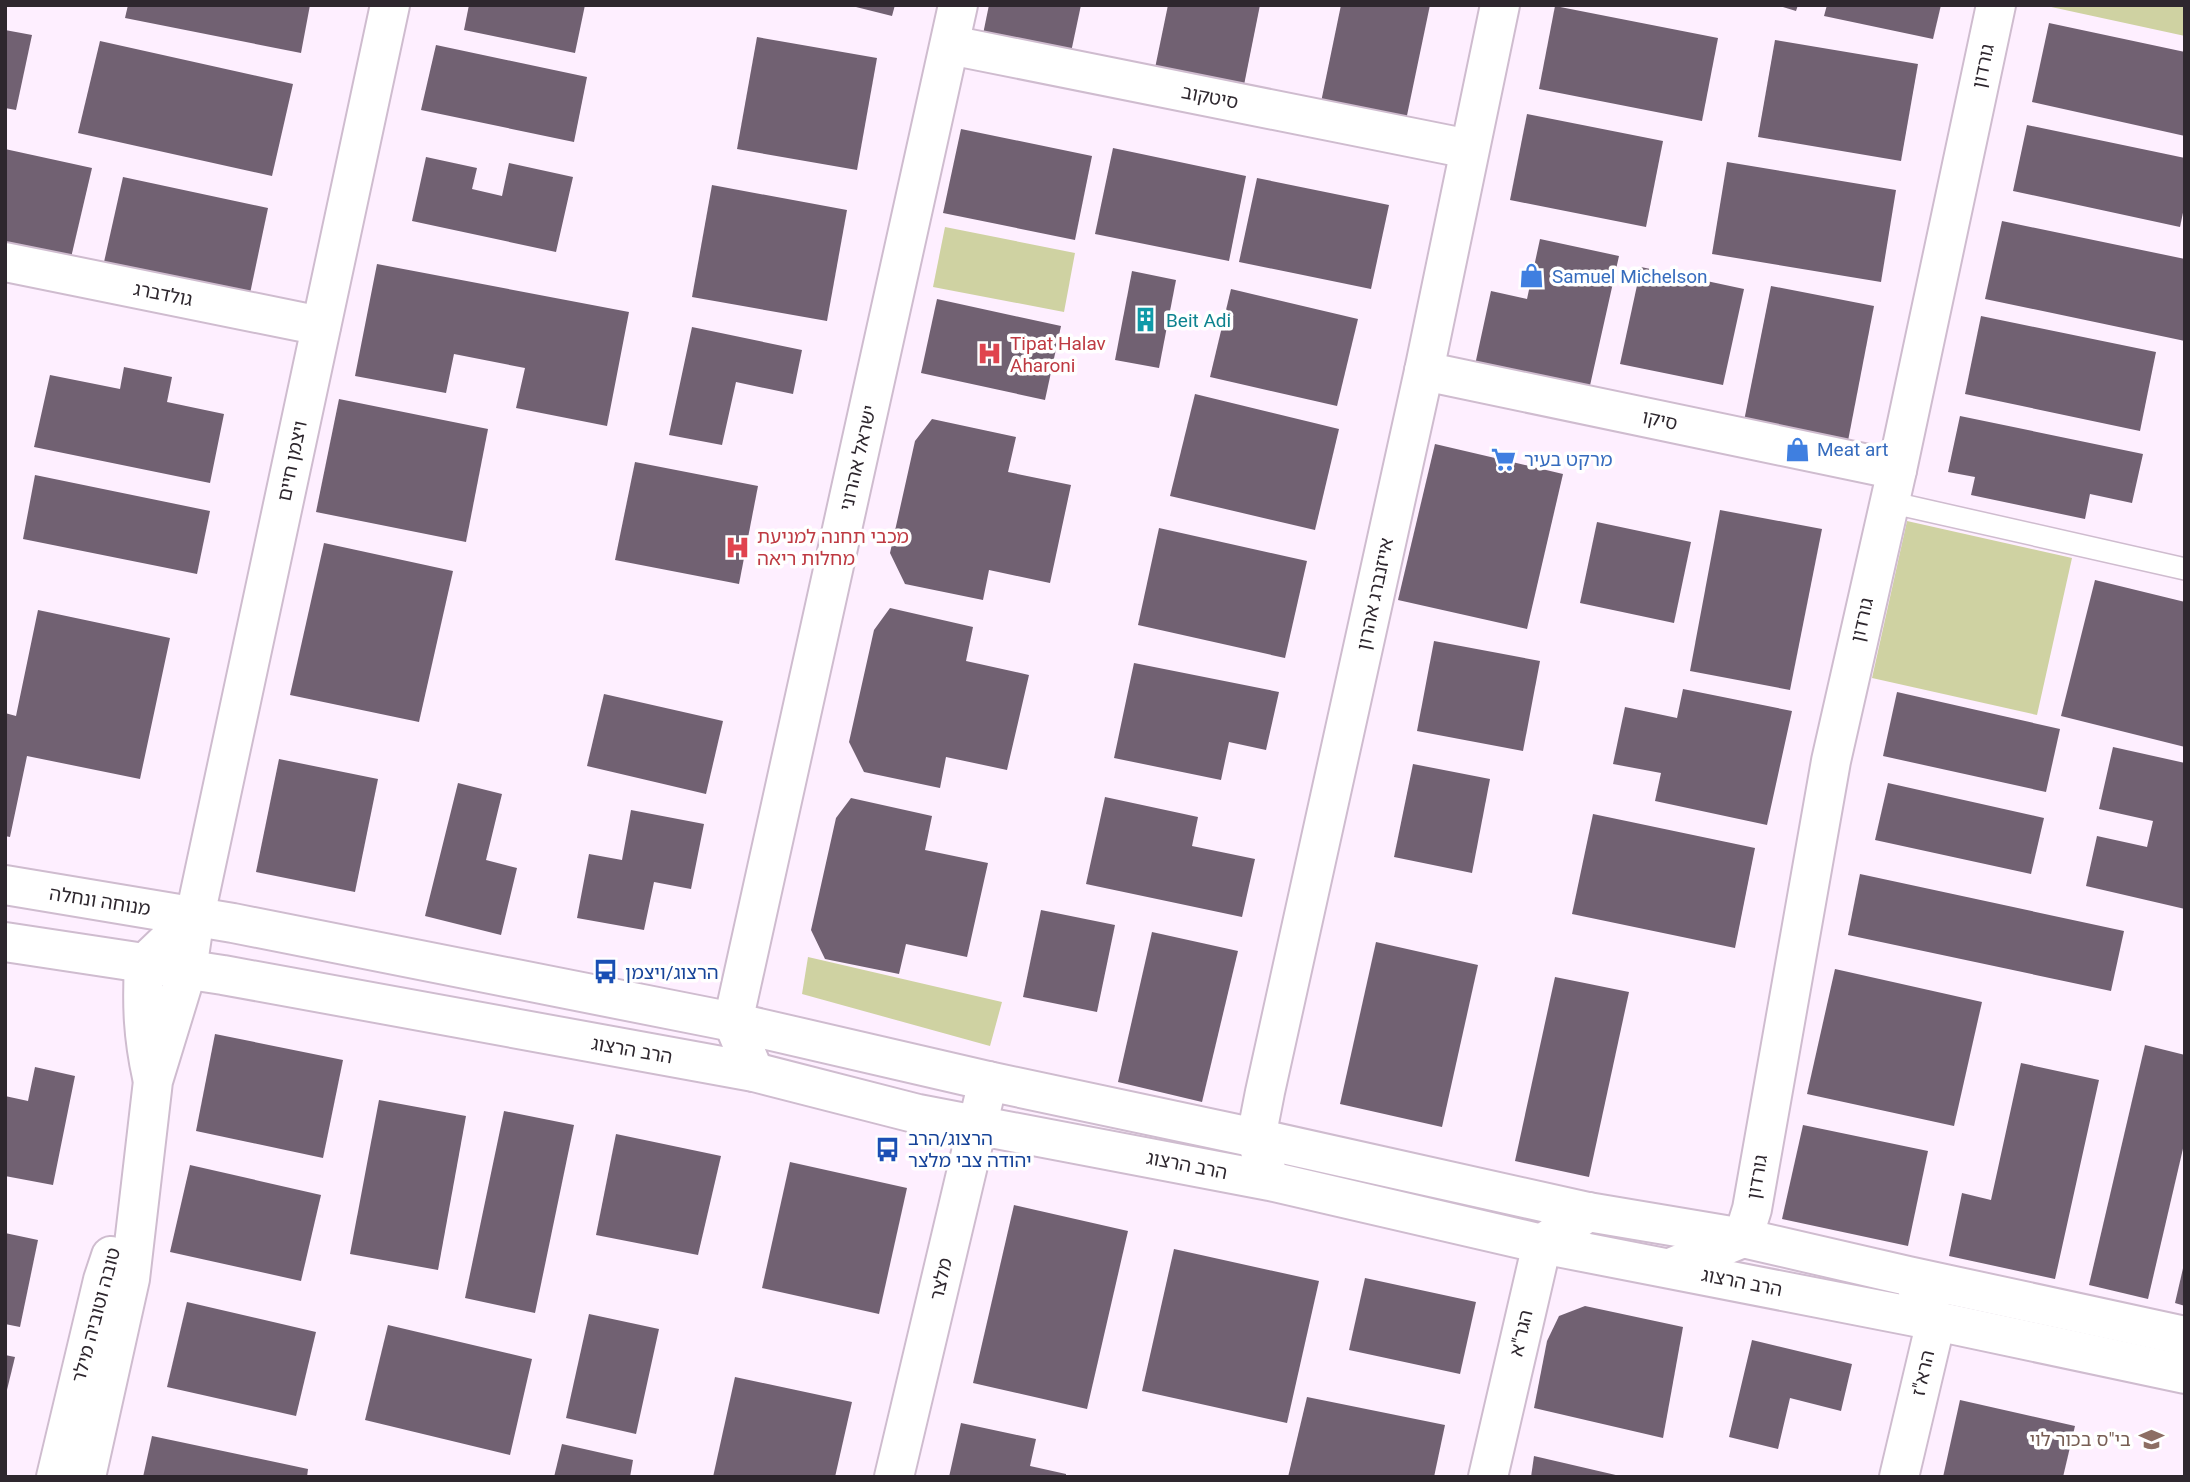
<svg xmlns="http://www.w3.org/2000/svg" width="2190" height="1482" font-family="Roboto,'Noto Sans Hebrew',sans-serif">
  <rect width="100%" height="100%" fill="#feefff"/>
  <g fill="#cfd2a2">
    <path d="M2042 5H2185V36Z"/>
    <path d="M945 227 1075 253 1064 312 933 287Z"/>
    <path d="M1907 521 2072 558 2037 715 1872 678Z"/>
    <path d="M808 957 1002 1002 990 1046 802 994Z"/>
  </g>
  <g fill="#716172">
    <path d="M128 5H310L301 53 125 18Z"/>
    <path d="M469 5H585L575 53 464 30Z"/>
    <path d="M848 5H895L892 16Z"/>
    <path d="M989 5H1081L1070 57 982 39Z"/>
    <path d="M1168 5H1260L1243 90 1154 73Z"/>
    <path d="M1341 5H1430L1405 125 1320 107Z"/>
    <path d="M1776 5H1798L1796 11Z"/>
    <path d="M1827 5H1941L1933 39 1824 16Z"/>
    <path d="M1555 6 1718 38 1702 121 1539 89Z"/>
    <path d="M2049 23 2185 52V136L2032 102Z"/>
    <path d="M5 30 32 35 16 110 5 108Z"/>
    <path d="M757 37 877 58 857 170 737 149Z"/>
    <path d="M1775 40 1918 64 1901 161 1758 137Z"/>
    <path d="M100 41 293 84 272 176 78 133Z"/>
    <path d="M436 45 587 77 574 142 421 110Z"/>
    <path d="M1527 114 1663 141 1646 227 1510 200Z"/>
    <path d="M2027 125 2185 158V203L2180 227 2013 191Z"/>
    <path d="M961 129 1092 156 1075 240 943 213Z"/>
    <path d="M1113 148 1246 176 1229 261 1095 234Z"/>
    <path d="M5 149 92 168 70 262 5 247Z"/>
    <path d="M426 157 477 168 472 189 502 196 509 163 573 177 556 252 412 221Z"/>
    <path d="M1727 162 1896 190 1881 282 1712 254Z"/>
    <path d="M123 177 268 208 248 303 102 271Z"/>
    <path d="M1257 178 1389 205 1371 289 1239 262Z"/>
    <path d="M712 185 847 210 827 321 692 297Z"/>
    <path d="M2002 221 2185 259V341L1985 299Z"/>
    <path d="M1540 239 1619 256 1589 390 1475 365 1491 291 1527 299Z"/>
    <path d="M377 264 629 312 607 426 516 408 525 368 454 354 446 393 355 376Z"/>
    <path d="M1641 267 1744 289 1723 385 1620 364Z"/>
    <path d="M1132 271 1176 280 1159 368 1115 360Z"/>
    <path d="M1771 286 1874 306 1847 446 1743 426Z"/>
    <path d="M1231 289 1358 319 1337 406 1210 377Z"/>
    <path d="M937 299 1061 326 1045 400 921 373Z"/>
    <path d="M1981 316 2156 352 2140 431 1965 394Z"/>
    <path d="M692 327 802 350 793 394 736 382 722 445 669 435Z"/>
    <path d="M124 367 172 377 167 402 224 414 210 483 34 447 50 375 120 389Z"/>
    <path d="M1195 394 1339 429 1315 530 1170 496Z"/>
    <path d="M339 399 488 429 466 542 316 512Z"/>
    <path d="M1960 416 2143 454 2132 503 2090 494 2085 519 1971 495 1975 477 1948 472Z"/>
    <path d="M932 419 1016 437 1008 472 1071 485 1050 583 989 570 983 600 905 584 890 553 915 441Z"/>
    <path d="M1435 444 1563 474 1527 629 1398 600Z"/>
    <path d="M635 462 758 486 739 584 615 560Z"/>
    <path d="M35 475 210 511 197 574 23 539Z"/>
    <path d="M1720 510 1822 529 1790 690 1690 671Z"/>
    <path d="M1597 522 1691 542 1674 623 1580 603Z"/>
    <path d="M1159 528 1307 561 1285 658 1138 625Z"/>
    <path d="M324 543 453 571 419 722 290 695Z"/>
    <path d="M2095 580 2185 602V747L2061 716Z"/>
    <path d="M890 608 973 627 966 661 1029 675 1007 770 946 757 940 788 864 772 849 742 874 630Z"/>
    <path d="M38 610 170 638 140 779 27 756 10 837 5 836V713L16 716Z"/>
    <path d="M1434 641 1540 661 1523 751 1417 731Z"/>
    <path d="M1134 663 1279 692 1266 750 1229 742 1221 780 1114 758Z"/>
    <path d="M1683 689 1792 711 1767 825 1655 801 1661 773 1613 764 1625 707 1677 718Z"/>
    <path d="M1897 692 2060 729 2046 792 1883 756Z"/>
    <path d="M604 694 723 721 706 794 587 766Z"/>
    <path d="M2113 747 2185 763V909L2086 886 2097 836 2147 847 2153 821 2099 809Z"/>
    <path d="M279 759 378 779 355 892 256 872Z"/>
    <path d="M1413 764 1490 779 1472 873 1394 857Z"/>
    <path d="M458 783 502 794 486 860 517 868 501 935 425 916Z"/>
    <path d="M1888 783 2044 818 2031 874 1875 840Z"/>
    <path d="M1105 797 1198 817 1192 846 1255 859 1242 917 1086 884Z"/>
    <path d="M851 798 932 816 925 850 988 863 967 957 906 944 899 974 825 959 811 930 836 818Z"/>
    <path d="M631 810 704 824 691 889 654 882 644 930 577 918 589 854 622 860Z"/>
    <path d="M1593 814 1755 848 1735 948 1572 914Z"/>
    <path d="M1860 874 2124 931 2111 991 1848 935Z"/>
    <path d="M1041 910 1115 925 1097 1012 1023 997Z"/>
    <path d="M1152 932 1238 951 1202 1102 1118 1082Z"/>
    <path d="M1376 942 1478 965 1442 1127 1340 1104Z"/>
    <path d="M1835 969 1982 1002 1954 1126 1807 1094Z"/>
    <path d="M1555 977 1629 992 1589 1177 1515 1161Z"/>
    <path d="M215 1034 343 1060 323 1158 196 1131Z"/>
    <path d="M2145 1045 2185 1055V1140L2148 1299 2089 1285Z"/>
    <path d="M2021 1063 2099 1080 2055 1279 1949 1256 1962 1193 1991 1200Z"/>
    <path d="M35 1067 75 1076 53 1185 5 1176V1096L28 1101Z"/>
    <path d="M379 1100 466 1116 438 1270 350 1254Z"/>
    <path d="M504 1111 574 1125 535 1313 465 1298Z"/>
    <path d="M1803 1125 1928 1151 1908 1246 1782 1219Z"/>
    <path d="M616 1134 721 1156 698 1255 596 1235Z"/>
    <path d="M790 1162 907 1188 879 1314 762 1288Z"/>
    <path d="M190 1165 321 1195 301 1281 170 1252Z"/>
    <path d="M1014 1205 1128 1231 1087 1409 973 1383Z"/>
    <path d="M5 1233 38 1240 20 1327 5 1324Z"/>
    <path d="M1174 1249 1319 1281 1287 1423 1142 1391Z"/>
    <path d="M2184 1264H2185V1306L2175 1303Z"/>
    <path d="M1365 1278 1476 1302 1460 1374 1349 1350Z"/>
    <path d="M187 1302 316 1332 296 1416 167 1387Z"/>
    <path d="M1585 1306 1683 1327 1663 1438 1534 1408 1547 1341 1559 1316Z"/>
    <path d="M589 1314 659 1329 636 1434 566 1418Z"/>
    <path d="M388 1325 532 1359 510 1455 365 1420Z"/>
    <path d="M1752 1340 1852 1364 1841 1411 1790 1398 1778 1449 1729 1437Z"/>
    <path d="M5 1355 15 1357 6 1394 5 1393Z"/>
    <path d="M735 1377 852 1402 835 1477H713Z"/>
    <path d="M1307 1397 1445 1425 1434 1477H1288Z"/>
    <path d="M1960 1400 2075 1426 2063 1477H1943Z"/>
    <path d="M961 1423 1036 1439 1030 1466 1066 1474V1477H949Z"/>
    <path d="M152 1436 308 1469 307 1477H143Z"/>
    <path d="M562 1444 633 1460 630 1477H554Z"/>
    <path d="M1534 1456 1620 1476V1477H1531Z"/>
  </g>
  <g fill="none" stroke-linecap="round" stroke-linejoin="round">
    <defs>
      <path id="lane" d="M1889 502 2185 569"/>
      <g id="street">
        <path d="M950 45 1469 149"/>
        <path d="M5 262 321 326"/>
        <path d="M1424 371 1897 470"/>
        <path d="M754 1072 733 1022 958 5"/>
        <path d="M152 1077C143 1036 142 1005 144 964L168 941"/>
        <path d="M1266 1169 1256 1138 1265 1092 1424 371 1500 5"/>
        <path d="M1670 1268 1743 1238 1752 1209 1831 761 1897 470 1996 5"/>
        <path d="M56 1477 103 1280 111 1256"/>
        <path d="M86 1477 130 1279 153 1081 187 970 195 916 390 5"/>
        <path d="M894 1477 988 1081"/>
        <path d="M1488 1477 1542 1244 1588 1212"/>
        <path d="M1899 1477 1936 1321 1918 1292"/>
      </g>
      <g id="secondary">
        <path d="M5 885 233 923 733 1022 988 1081 1256 1138 1588 1212 1743 1238 1908 1276 2185 1336"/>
        <path d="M5 942 223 975 754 1072 918 1114 1270 1181 1542 1244 1936 1321 2185 1374"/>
      </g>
    </defs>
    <use href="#lane" stroke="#cfbccf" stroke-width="24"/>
    <use href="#street" stroke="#cfbccf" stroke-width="42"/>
    <use href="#secondary" stroke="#cfbccf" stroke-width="42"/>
    <use href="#lane" stroke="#fff" stroke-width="21"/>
    <use href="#street" stroke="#fff" stroke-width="38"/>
    <use href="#secondary" stroke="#fff" stroke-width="38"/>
  </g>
  <defs>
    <symbol id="shop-bare" viewBox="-9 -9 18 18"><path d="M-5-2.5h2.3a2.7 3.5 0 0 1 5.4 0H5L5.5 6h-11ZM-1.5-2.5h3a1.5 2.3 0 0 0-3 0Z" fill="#3f7fe0" stroke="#fff" stroke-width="2.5" paint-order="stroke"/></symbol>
    <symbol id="building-bare" viewBox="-9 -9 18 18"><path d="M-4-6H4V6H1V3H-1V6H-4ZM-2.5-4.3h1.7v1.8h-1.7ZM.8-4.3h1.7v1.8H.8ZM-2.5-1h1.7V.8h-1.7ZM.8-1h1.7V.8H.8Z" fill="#0f9aa8" stroke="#fff" stroke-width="2.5" paint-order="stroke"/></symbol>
    <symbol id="hospital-bare" viewBox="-9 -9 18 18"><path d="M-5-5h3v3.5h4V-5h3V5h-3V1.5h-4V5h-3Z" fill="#e0444e" stroke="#fff" stroke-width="2.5" paint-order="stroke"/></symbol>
    <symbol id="supermarket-bare" viewBox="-9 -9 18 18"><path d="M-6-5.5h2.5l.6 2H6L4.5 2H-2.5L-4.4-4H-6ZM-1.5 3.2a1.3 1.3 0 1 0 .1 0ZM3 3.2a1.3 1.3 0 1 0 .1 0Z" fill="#3f7fe0" stroke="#fff" stroke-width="2.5" paint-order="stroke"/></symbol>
    <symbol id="bus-bare" viewBox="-9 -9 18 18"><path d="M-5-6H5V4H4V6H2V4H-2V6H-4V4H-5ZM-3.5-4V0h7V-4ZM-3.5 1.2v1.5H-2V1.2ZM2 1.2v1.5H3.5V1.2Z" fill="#1a4fb4" stroke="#fff" stroke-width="2.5" paint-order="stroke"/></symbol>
    <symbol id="school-bare" viewBox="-9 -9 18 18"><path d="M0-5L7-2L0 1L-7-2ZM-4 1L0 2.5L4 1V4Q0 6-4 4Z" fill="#8d6e63" stroke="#fff" stroke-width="2.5" paint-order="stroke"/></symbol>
  </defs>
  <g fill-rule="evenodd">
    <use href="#shop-bare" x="1514" y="258" width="35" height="35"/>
    <use href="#building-bare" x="1128" y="302" width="35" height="35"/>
    <use href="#hospital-bare" x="972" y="336" width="35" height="35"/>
    <use href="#shop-bare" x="1780" y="432" width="35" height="35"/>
    <use href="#supermarket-bare" x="1486" y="442" width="35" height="35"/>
    <use href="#hospital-bare" x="720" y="530" width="35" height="35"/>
    <use href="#bus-bare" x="588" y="954" width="35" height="35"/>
    <use href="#bus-bare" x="870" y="1132" width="35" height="35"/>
    <use href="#school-bare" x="2134" y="1422" width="35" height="35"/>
  </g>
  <g text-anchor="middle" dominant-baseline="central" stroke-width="7" stroke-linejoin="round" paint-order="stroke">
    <g font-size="19" fill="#2e272e" stroke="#fff">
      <text transform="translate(1983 66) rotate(-78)">גורדון</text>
      <text transform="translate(1210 97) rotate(11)">סיטקוב</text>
      <text transform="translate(163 294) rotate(11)">גולדברג</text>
      <text transform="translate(1660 420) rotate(12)">סיקו</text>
      <text transform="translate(858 458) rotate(-77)">ישראל אהרוני</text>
      <text transform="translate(292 461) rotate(-78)">ויצמן חיים</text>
      <text transform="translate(1375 594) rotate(-78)">אייזנברג אהרון</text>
      <text transform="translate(1862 620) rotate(-77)">גורדון</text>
      <text transform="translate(100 901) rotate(9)">מנוחה ונחלה</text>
      <text transform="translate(632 1050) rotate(10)">הרב הרצוג</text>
      <text transform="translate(1187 1165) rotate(11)">הרב הרצוג</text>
      <text transform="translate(1757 1177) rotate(-80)">גורדון</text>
      <text transform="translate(941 1279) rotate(-77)">מלצר</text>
      <text transform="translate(1742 1282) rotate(11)">הרב הרצוג</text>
      <text transform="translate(96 1315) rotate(-75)">טובה וטוביה מילר</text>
      <text transform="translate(1521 1333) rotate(-77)">הגר"א</text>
      <text transform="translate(1923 1373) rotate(-77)">הרא"ז</text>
    </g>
    <g font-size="19" fill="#366cbe" stroke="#fff" text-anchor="start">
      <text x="1552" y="276">Samuel Michelson</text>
      <text x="1817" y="449">Meat art</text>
      <text x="1524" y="459">מרקט בעיר</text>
    </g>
    <g font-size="19" fill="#0d838f" stroke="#fff" text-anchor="start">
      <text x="1166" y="320">Beit Adi</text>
    </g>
    <g font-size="19" fill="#be3a42" stroke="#fff" text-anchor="start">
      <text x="1010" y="343">Tipat Halav<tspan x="1010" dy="22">Aharoni</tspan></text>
      <text x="757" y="536">מכבי תחנה למניעת<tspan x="757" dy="22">מחלות ריאה</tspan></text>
    </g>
    <g font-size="19" fill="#164399" stroke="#fff" text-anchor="start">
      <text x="625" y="972">הרצוג/ויצמן</text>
      <text x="908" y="1138">הרצוג/הרב<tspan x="908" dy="22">יהודה צבי מלצר</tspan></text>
    </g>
    <g font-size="19" fill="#785e54" stroke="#fff" text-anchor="end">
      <text x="2131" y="1439">בי"ס בכור לוי</text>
    </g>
  </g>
  <rect width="2190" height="1482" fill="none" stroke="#2e272e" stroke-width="14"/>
</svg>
